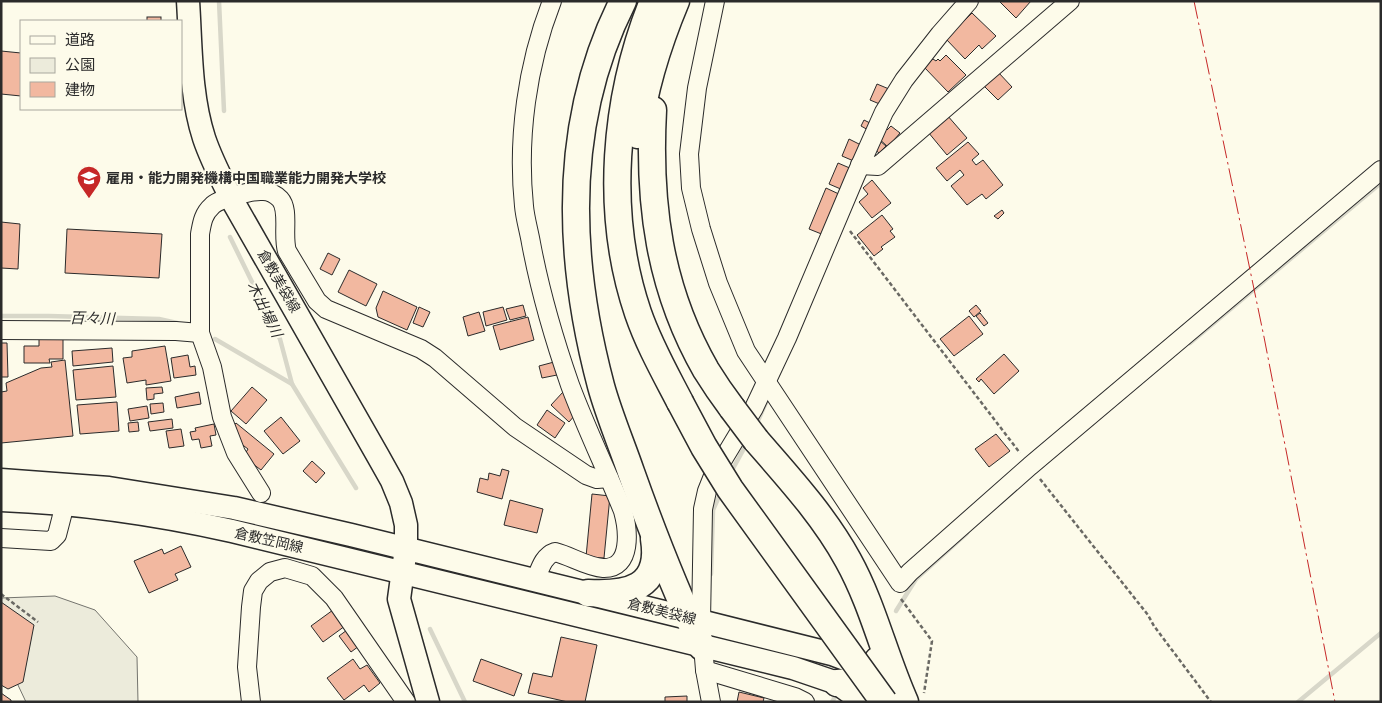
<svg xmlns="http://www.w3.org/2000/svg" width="1382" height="703" font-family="'PT Sans','Noto Sans JP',sans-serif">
  <rect width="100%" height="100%" fill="#fdfbea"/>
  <path fill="#ecebdb" stroke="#74746e" d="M55 596 95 610 137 657 138 702H26L17 683 1 678V598Z"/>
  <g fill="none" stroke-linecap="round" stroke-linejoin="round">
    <g stroke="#d8d7c9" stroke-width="4.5">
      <path d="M219 1 224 111"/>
      <path d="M230 237 280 339 292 384 356 488"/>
      <path d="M1 316H49L159 319 177 323"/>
      <path d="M215 339 292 384"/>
      <path d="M1190 343 1381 183"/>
      <path d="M756 425 769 396"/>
      <path d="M730 474 747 443"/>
      <path d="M711 574 713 510 721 492"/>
      <path d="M896 611 916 579 967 533"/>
      <path d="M430 629 465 702"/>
      <path d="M832 702 835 697"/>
      <path d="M1298 702 1381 633"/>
    </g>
  </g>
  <g fill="#f2b8a0" stroke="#2b2b2b">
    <path d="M999 1H1031L1016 18Z"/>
    <path d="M972 13 996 36 982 49 979 45 965 59 946 39Z"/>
    <rect x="147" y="17" width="14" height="4"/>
    <path d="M1 51 21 53V96L1 94Z"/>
    <path d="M946 55 966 75 948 92 924 67 933 59 936 61 938 59 940 61Z"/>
    <path d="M998 72 1012 87 998 100 984 86Z"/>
    <path d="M877 84 889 89 882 105 870 100Z"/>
    <path d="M947 115 967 138 947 155 928 132Z"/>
    <path d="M864 120 874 125 870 131 861 126Z"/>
    <path d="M883 126 887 130 891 126 900 133 888 147 875 135Z"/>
    <path d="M849 139 863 146 856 162 842 156Z"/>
    <path d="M880 141 886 146 879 153 873 148Z"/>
    <path d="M968 142 979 154 972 160 976 165 983 160 1003 185 986 199 982 194 967 205 951 186 964 175 960 170 947 181 936 168Z"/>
    <path d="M838 163 852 169 843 190 829 184Z"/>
    <path d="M872 180 891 203 872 218 859 202 868 194 863 188Z"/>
    <path d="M826 188 841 195 824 235 809 229Z"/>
    <path d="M1002 210 1004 213 998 219 994 216Z"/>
    <path d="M882 215 893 229 890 231 895 237 881 247 883 249 874 256 857 235Z"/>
    <path d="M1 222 20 224 18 269 1 268Z"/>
    <path d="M67 229 162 234 159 278 65 273Z"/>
    <path d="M328 253 340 259 332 275 320 269Z"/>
    <path d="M349 270 377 284 366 306 338 292Z"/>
    <path d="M383 291 417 307 407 330 378 317 376 308Z"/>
    <path d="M523 305 526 316 510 320 506 309Z"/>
    <path d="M976 305 981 311 974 317 969 311Z"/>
    <path d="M419 307 430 312 423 327 413 323Z"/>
    <path d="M503 307 507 320 486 326 483 312Z"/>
    <path d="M479 312 485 331 468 336 463 317Z"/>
    <path d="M980 313 988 323 984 326 976 316Z"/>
    <path d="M969 316 983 334 954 356 940 339Z"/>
    <path d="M528 317 534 340 500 350 493 326Z"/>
    <path d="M39 339H63V359H49L50 363H24V346H39Z"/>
    <path d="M1 343H7L8 377H1Z"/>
    <path d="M165 346 171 381 146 385V380L127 383 123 358 132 357V351Z"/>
    <path d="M112 348 113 362 73 366 72 351Z"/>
    <path d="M1004 354 1019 371 994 394 981 379 979 382 976 379Z"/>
    <path d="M188 355 190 367 195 366 196 375 174 378 171 358Z"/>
    <path d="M65 360 73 436 1 443V392L7 391 6 383 41 368 52 367 51 362Z"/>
    <path d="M554 362 557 375 542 378 539 366Z"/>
    <path d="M113 366 116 397 76 400 73 370Z"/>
    <path d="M162 387 163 393 154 394V399L147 400 146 388Z"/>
    <path d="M252 387 267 400 246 424 231 411Z"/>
    <path d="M199 392 201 404 177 408 175 397Z"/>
    <path d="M563 392 570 398 575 415 569 422 551 405Z"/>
    <path d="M117 402 119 431 80 434 77 405Z"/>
    <path d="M163 403 164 412 151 414 150 404Z"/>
    <path d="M147 406 149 418 130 421 128 409Z"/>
    <path d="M547 410 565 423 555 438 537 425Z"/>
    <path d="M281 417 300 441 283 454 264 431Z"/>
    <path d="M172 419 173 428 150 431 148 422Z"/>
    <path d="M138 422 139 431 129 432 128 423Z"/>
    <path d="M236 423 274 454 261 470 249 461 251 459 245 454 248 449 236 440 230 430Z"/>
    <path d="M214 424 216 435 210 436 212 446 201 448 199 439 192 440 190 432 196 431 195 428Z"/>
    <path d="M181 429 184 446 169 448 166 431Z"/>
    <path d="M996 434 1010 451 989 467 975 449Z"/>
    <path d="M312 461 325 473 316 483 303 471Z"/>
    <path d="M502 469 509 471 502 499 477 492 480 478 488 480 489 473 500 476Z"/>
    <path d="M592 494 610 496 604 558 586 557Z"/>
    <path d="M510 500 543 509 537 533 504 525Z"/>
    <path d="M181 546 191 567 175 574 178 580 149 593 134 561 162 549 164 554Z"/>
    <path d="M1 602 34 625 23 682 8 689 1 685Z"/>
    <path d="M333 610 345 626 323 642 311 626Z"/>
    <path d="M347 630 359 646 351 652 339 636Z"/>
    <path d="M561 637 597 645 585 702H568L528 693 533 673 552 677Z"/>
    <path d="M353 659 360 669 367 665 380 683 369 692 364 685 344 700 327 678Z"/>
    <path d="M481 659 522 674 514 696 473 681Z"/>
    <path d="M739 692 764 698 763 702H737Z"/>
    <path d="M1 693 11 700V702H1Z"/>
    <path d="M687 696V702H665V697Z"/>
  </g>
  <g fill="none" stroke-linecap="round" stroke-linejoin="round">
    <defs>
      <g id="minor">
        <path d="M715 1 697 88 689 154 691 188 701 229 718 283 746 351 900 583 910 572 1030 466 1381 170"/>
        <path d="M860 165 878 166 1070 1"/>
        <path d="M1 330 176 331 200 333"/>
        <path d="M261 493 236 453 222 417 212 367 200 333V234C202 223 203 214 212 206 218 199 253 190 263 191 269 191 276 195 280 199 290 210 282 235 287 251L317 301 326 309 421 349 435 358 515 427 586 475 597 479 609 478"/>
        <path d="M1 538 51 541 57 535 65 504"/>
        <path d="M535 581C540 569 543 556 555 552 571 556 587 567 603 568 633 569 628 529 623 511 606 469 586 428 570 385 554 339 540 291 531 243 529 231 525 218 524 206 517 138 527 65 552 1"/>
        <path d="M705 670 795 697 805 702"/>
        <path d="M251 702 247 667 251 607 253 591 259 581 270 572 285 568 312 576 334 598 406 702"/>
        <path d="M711 702 705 670 701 621 703 509 707 491 713 476 754 408 787 338 855 177 884 112 904 80 940 34 969 1"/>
      </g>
      <g id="major">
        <path d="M188 1C191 46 190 95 204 138 211 159 221 178 231 198L378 456 392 481 401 503 406 525V548L399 599 428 702"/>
        <path d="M1 480 109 488 234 508 351 535 688 618 832 654 861 665"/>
        <path d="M1 500C79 503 156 514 232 531L793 668 837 683 863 702"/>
      </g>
      <g id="highway">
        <path d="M623 1C562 122 567 258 601 386 609 415 621 443 631 472 652 531 675 590 702 647"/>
        <path d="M653 1C614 98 604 213 638 313 649 345 665 373 680 402"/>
        <path d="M653 110C648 203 659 288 706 370 714 383 723 396 732 408"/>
        <path d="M638 135C644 88 658 44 676 1"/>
        <path d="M756 440C789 478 824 516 848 560 873 605 884 655 905 702"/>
        <path d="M588 593C627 595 662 589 654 539"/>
        <path d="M837 683C856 682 870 678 878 660"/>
      </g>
    </defs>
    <use href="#minor" stroke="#2b2b2b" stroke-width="20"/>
    <use href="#major" stroke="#2b2b2b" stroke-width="25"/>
    <use href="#highway" stroke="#2b2b2b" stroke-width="29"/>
    <g stroke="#6a6964" stroke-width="2.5" stroke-dasharray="4 2.5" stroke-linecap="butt">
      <path d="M850 231 1020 453"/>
      <path d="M1040 479 1148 615 1154 626 1211 702"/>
      <path d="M1 594 38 622"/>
      <path d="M901 599 932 641 924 693"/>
    </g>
    <use href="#minor" stroke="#fdfbea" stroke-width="18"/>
    <use href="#major" stroke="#fdfbea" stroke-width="22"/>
    <use href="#highway" stroke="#fdfbea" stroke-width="26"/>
    <defs>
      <g id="highway-bridge">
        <path d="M680 402 704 447 730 489 884 702"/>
        <path d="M732 408 756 440"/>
      </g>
    </defs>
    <use href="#highway-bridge" stroke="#2b2b2b" stroke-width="29" stroke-linecap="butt"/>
    <use href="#highway-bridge" stroke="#fdfbea" stroke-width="26"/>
    <path stroke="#c62828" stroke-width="1" stroke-dasharray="18 4 2.5 4" stroke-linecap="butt" d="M1194 1 1264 337 1335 702"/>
  </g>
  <defs>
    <symbol id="university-pin" viewBox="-11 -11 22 30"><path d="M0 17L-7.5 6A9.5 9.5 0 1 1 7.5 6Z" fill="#c62828" stroke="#fdfbea"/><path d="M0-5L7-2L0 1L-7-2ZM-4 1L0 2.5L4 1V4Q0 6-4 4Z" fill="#fff"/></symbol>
  </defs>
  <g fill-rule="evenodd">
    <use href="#university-pin" x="75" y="164" width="28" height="38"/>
  </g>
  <g text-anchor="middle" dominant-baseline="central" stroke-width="4" stroke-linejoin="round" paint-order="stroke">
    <g font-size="14" font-weight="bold" fill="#2b2b2b" stroke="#fdfbea" text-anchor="start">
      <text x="106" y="178">雇用・能力開発機構中国職業能力開発大学校</text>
    </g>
    <g font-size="14" fill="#2b2b2b" stroke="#fdfbea">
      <text transform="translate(279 281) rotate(60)">倉敷美袋線</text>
      <text transform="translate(269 540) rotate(13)">倉敷笠岡線</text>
      <text transform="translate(662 611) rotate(14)">倉敷美袋線</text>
    </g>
    <g font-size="15" font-style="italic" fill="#2b2b2b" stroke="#fdfbea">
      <text transform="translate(265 309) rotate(64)">木出場川</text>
      <text transform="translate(92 318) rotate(1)">百々川</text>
    </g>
  </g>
  <rect width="1382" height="703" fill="none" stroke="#2b2b2b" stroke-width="5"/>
  <rect x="20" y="20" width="162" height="90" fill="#fdfbea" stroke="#a9a89e"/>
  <rect x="30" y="36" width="25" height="8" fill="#fdfbea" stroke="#a9a89e"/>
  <text x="65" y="45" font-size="15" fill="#2b2b2b">道路</text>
  <rect x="30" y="58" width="25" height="15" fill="#ecebdb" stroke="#a9a89e"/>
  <text x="65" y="70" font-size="15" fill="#2b2b2b">公園</text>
  <rect x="30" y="82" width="25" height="15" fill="#f2b8a0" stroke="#a9a89e"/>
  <text x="65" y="95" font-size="15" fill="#2b2b2b">建物</text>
</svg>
